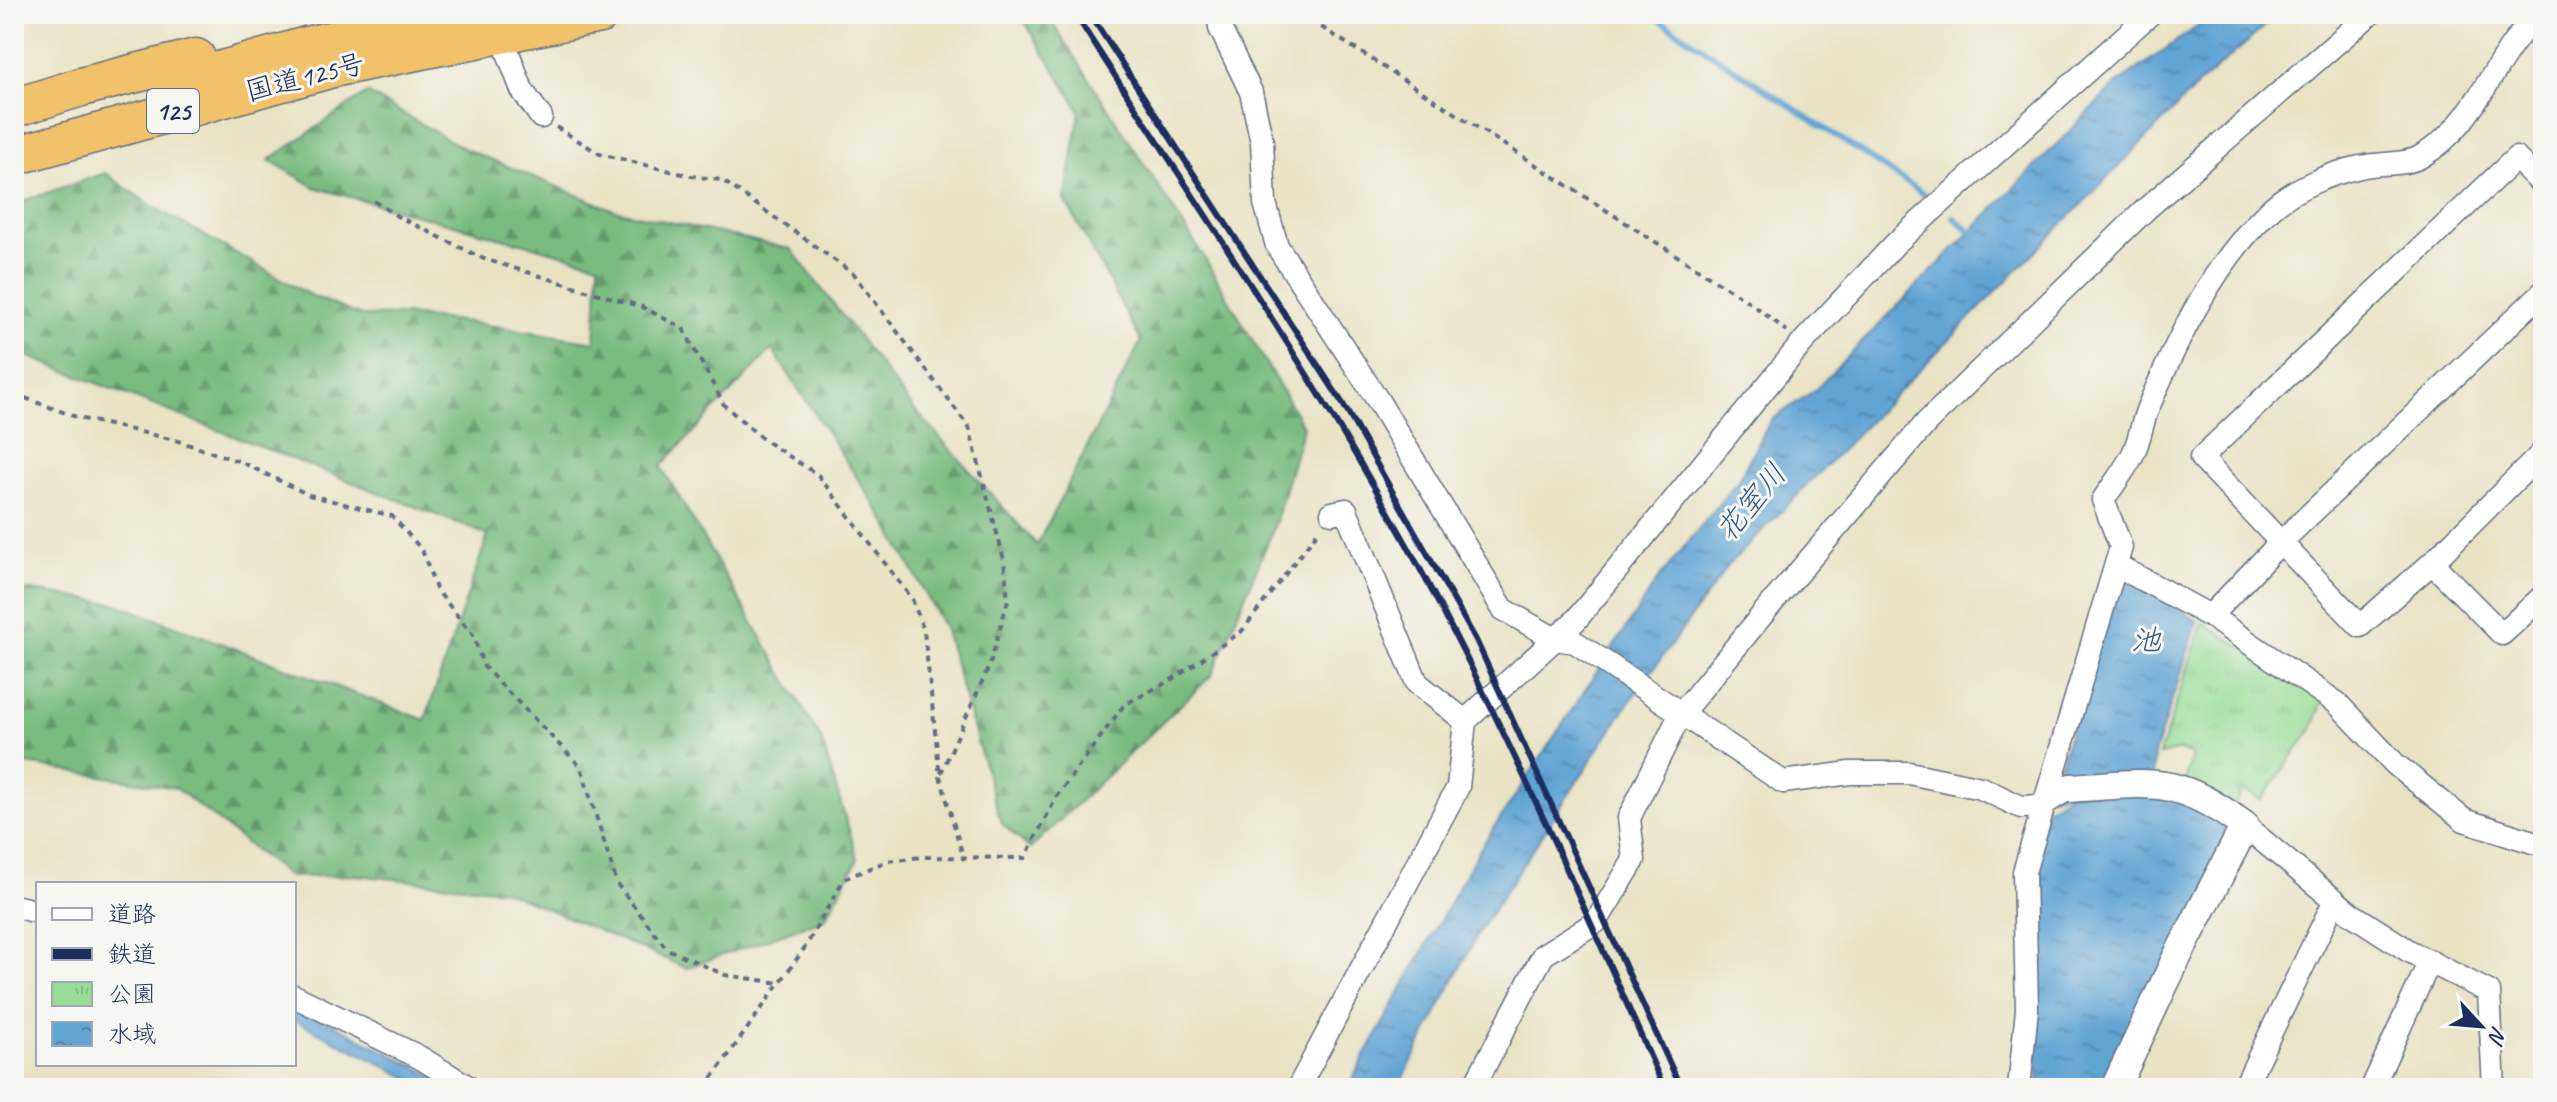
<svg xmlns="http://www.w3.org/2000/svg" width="2557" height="1102" font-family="Caveat,'Klee One',sans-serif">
  <defs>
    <pattern id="forest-firs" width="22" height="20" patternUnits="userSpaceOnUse" patternTransform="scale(2)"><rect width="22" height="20" fill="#79bc7f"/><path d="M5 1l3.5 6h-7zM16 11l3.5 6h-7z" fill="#62996b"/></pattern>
    <pattern id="park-tufts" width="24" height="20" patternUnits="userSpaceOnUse" patternTransform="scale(2)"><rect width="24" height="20" fill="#97dd96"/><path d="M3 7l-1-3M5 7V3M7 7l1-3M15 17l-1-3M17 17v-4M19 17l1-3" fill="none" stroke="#82be84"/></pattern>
    <pattern id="water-ripples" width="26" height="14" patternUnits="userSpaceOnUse" patternTransform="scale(2)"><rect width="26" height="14" fill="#60a4d4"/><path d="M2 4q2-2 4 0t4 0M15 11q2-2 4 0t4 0" fill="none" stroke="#4e86af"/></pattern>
  </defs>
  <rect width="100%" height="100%" fill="#f6f6f2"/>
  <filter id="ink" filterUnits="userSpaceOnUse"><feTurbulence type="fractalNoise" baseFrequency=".0125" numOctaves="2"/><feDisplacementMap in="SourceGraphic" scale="16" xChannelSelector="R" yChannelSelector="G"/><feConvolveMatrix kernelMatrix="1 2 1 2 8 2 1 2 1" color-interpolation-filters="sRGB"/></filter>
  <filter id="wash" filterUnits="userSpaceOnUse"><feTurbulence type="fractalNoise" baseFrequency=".006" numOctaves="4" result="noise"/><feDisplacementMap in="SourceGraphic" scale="32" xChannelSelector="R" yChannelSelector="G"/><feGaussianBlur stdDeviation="1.8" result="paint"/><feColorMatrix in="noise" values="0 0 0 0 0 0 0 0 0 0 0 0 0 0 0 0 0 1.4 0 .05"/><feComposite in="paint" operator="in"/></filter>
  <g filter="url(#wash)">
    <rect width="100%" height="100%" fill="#e9e3c4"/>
    <path fill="url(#forest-firs)" stroke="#4a766e" stroke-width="2" d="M1020 14H1047L1204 257 1303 427 1273 530 1212 675 1030 849 1001 823 944 627 883 517 772 349 661 466 821 739 858 859 825 919 686 968 503 890 355 875 289 877 176 788 14 762V588L117 604 425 720 488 535 14 351V204L105 173 152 206 310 295 361 316 407 315 468 322 595 342 599 264 317 188 269 160 367 93 465 149 614 210 791 249 913 408 1037 545 1141 341 1065 200 1080 111Z"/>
    <path fill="url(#park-tufts)" stroke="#59867a" stroke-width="2" d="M2203 622 2323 701 2312 729 2261 800 2242 790 2232 810 2184 788 2192 755 2180 750 2159 755Z"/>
    <g fill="url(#water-ripples)" stroke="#3e6a99" stroke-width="2">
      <path d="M2214 14H2279L2197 86 1729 565 1624 710 1478 933 1398 1088H1347L1478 852 1659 578 1737 482 1771 420 1815 390 2113 87Z"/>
      <path d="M2119 571 2198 621 2154 754 2153 778 2050 796Z"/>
      <path d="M2154 788 2240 828 2109 1088H2039L2032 1011 2029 873 2046 809 2071 793Z"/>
      <path d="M294 1004 456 1088H428L294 1020Z"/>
    </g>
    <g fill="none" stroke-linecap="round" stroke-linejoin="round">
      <g stroke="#60a4d4" stroke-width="6">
        <path d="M1651 14 1924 194"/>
        <path d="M1953 217 1976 235"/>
      </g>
    </g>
  </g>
  <g filter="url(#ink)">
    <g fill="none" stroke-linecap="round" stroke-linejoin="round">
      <defs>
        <g id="minor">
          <path d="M1219 14 1220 28 1251 92 1262 142 1265 203 1277 246 1377 399 1503 609 1555 639 1575 642 1783 782 1850 773H1909L1981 788 2021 807 2041 806 2070 788"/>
          <path d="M501 34 522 90 541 117"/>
          <path d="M2543 452 2432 563 2502 634 2543 596"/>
          <path d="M2432 563 2360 626 2201 458 2516 158 2543 185"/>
          <path d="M2116 565 2210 616 2280 543 2543 292"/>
          <path d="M2210 616 2337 703 2395 764 2464 820 2536 843 2543 841"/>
          <path d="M1465 721 1576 620 1802 343 1896 243 2150 14"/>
          <path d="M2245 826 2350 913 2409 951 2489 992 2494 1088"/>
          <path d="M14 906 38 912"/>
          <path d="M294 996 419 1057 470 1088"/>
          <path d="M1298 1088 1458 787 1465 721 1417 683 1346 510 1332 513"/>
          <path d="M1473 1088 1543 955 1596 922 1634 860 1629 818 1680 715 1767 609 1927 422 2146 209 2370 14"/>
          <path d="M2019 1088 2027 1009 2024 872 2121 547 2103 500C2113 485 2125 470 2133 454 2140 439 2142 422 2148 408 2178 337 2215 260 2273 207 2294 188 2332 173 2360 167 2379 162 2404 166 2420 157 2478 125 2492 57 2539 14"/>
          <path d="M2244 1088 2335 900"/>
          <path d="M2372 1088 2430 961"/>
        </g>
        <path id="tertiary" d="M2070 788C2155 783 2173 774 2245 826L2176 959 2115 1088"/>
        <g id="trunk">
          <path d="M170 85 310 45 458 14"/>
          <path d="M14 108 81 87 196 58"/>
          <path d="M14 156 333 68 600 14"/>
        </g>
      </defs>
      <use href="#minor" stroke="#636e82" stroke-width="25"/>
      <use href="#tertiary" stroke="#636e82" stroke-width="31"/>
      <use href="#trunk" stroke="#636e82" stroke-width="41"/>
      <g stroke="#636e82" stroke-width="4" stroke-dasharray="6 6" stroke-linecap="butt">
        <path d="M1301 14 1752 304 1787 331"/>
        <path d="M556 127 600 154 691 176 722 180 854 274 969 427 1004 560 1008 600 990 664 940 775"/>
        <path d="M374 201 397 216 484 259 642 307 683 328 724 405 764 440 818 475 912 599 924 631 940 776 964 860"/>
        <path d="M14 394 79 418 175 440 241 462 309 495 392 516 422 550 436 589 473 635 484 667 581 767 617 884 667 949 725 975 780 983"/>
        <path d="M705 1088 806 946 844 879 887 861 922 857 1025 858 1057 796 1124 705 1173 679 1242 631 1319 530"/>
      </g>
      <use href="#minor" stroke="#fff" stroke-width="22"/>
      <use href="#tertiary" stroke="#fff" stroke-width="28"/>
      <use href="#trunk" stroke="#f2c26a" stroke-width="38"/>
      <g stroke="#1b2f5e" stroke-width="6">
        <path d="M1075 14C1209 223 1352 429 1463 651 1535 794 1599 941 1664 1088"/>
        <path d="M1090 14 1343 404 1476 640 1681 1088"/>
      </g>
    </g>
  </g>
  <g text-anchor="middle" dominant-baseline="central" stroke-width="6" stroke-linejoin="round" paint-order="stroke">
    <rect fill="#f6f6f2" stroke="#5d6b8a" stroke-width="2" x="147" y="89" width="52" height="44" rx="6"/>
    <g font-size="26" font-weight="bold" fill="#1b2f5e">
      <text x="173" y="111">125</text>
    </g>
    <g font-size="28" fill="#1b2f5e" stroke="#f6f6f2">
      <text transform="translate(305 77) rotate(-14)">国道125号</text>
    </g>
    <g font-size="30" font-style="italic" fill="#335887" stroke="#f6f6f2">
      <text transform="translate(1751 502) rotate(-50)">花室川</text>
      <text x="2146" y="640">池</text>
    </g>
  </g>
  <rect width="2557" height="1102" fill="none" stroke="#f6f6f2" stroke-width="48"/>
  <rect x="36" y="882" width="260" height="184" fill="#f6f6f2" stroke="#9ea6b7" stroke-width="2"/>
  <rect x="52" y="908" width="40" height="12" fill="#ffffff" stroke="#9ea6b7" stroke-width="2"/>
  <text x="108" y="922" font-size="24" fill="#1b2f5e">道路</text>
  <rect x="52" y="948" width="40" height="12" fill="#1b2f5e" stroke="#9ea6b7" stroke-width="2"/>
  <text x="108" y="962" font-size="24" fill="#1b2f5e">鉄道</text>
  <rect x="52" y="982" width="40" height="24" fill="url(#park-tufts)" stroke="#9ea6b7" stroke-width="2"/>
  <text x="108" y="1002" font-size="24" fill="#1b2f5e">公園</text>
  <rect x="52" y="1022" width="40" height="24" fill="url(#water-ripples)" stroke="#9ea6b7" stroke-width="2"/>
  <text x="108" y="1042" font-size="24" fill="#1b2f5e">水域</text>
  <g transform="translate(2481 1026) rotate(116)" stroke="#f6f6f2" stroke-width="6" paint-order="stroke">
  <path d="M0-6L14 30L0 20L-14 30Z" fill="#1b2f5e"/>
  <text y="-12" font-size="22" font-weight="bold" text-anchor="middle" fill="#1b2f5e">N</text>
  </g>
</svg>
